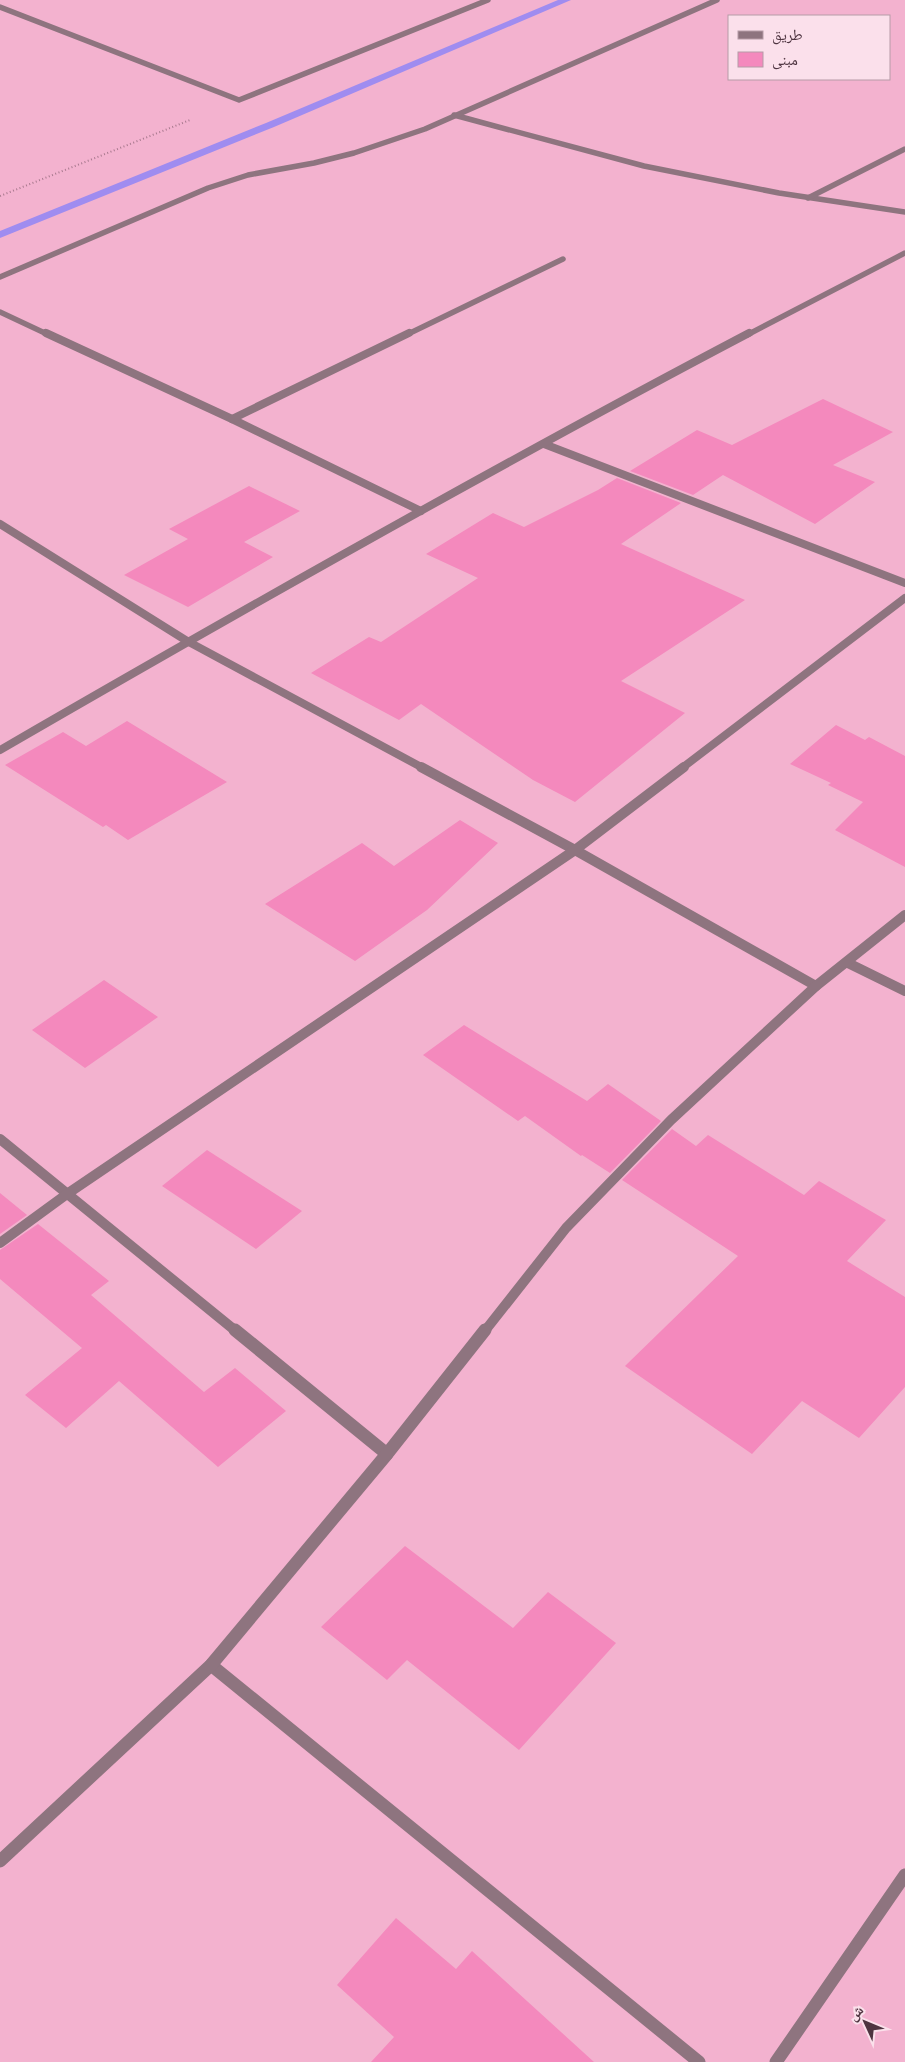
<svg xmlns="http://www.w3.org/2000/svg" width="905" height="2062" font-family="Arial,'Noto Naskh Arabic',sans-serif">
  <rect width="100%" height="100%" fill="#f3b2cf"/>
  <g fill="none" stroke-linecap="round" stroke-linejoin="round">
    <path fill="#9f8cf0" fill-rule="evenodd" d="M558 0H571L274 127 0 238V231L266 123Z"/>
  </g>
  <g fill="#f489bd">
    <path d="M823 399 893 432 833 465 875 482 815 524 723 475 693 495 630 471 697 430 732 445Z"/>
    <path d="M617 478 681 503 621 544 745 600 621 681 685 713 575 802 533 780 421 704 399 720 311 673 369 637 381 642 478 578 426 554 493 513 524 527 598 490Z"/>
    <path d="M249 486 300 511 244 542 273 557 188 607 124 575 188 539 169 529Z"/>
    <path d="M127 721 227 782 128 840 106 825 103 827 5 765 63 732 86 746Z"/>
    <path d="M836 725 865 740 869 737 905 756V867L835 830 863 802 828 785 831 783 790 764Z"/>
    <path d="M460 820 498 843 427 910 355 961 265 904 362 843 394 866Z"/>
    <path d="M104 980 158 1017 85 1068 32 1030Z"/>
    <path d="M464 1025 587 1101 608 1084 661 1121 610 1173 582 1155 581 1156 525 1116 518 1121 423 1055Z"/>
    <path d="M672 1129 696 1146 708 1135 804 1195 819 1181 886 1220 847 1261 905 1297V1387L859 1438 802 1401 752 1454 625 1366 738 1256 622 1180Z"/>
    <path d="M207 1150 302 1211 256 1249 162 1186Z"/>
    <path d="M0 1193 27 1215 0 1234Z"/>
    <path d="M38 1224 109 1281 91 1295 204 1392 235 1368 286 1411 218 1467 119 1381 66 1428 25 1395 82 1348 0 1279V1250Z"/>
    <path d="M405 1546 513 1628 548 1592 616 1643 519 1750 407 1660 387 1680 321 1627Z"/>
    <path d="M396 1918 456 1969 472 1951 594 2062H371L394 2037 337 1985Z"/>
  </g>
  <g fill="none" stroke-linecap="round" stroke-linejoin="round">
    <path stroke="#a97a8f" stroke-width="2" stroke-dasharray="1 2.5" stroke-linecap="butt" d="M0 196 190 120"/>
    <g stroke="#8e747f" stroke-width="5.5">
      <path d="M0 7 239 100 488 0"/>
      <path d="M454 115 644 166 779 193 905 212"/>
      <path d="M808 198 905 149"/>
      <path d="M0 277 208 188 248 175 314 163 354 153 425 129 717 0"/>
      <path d="M0 312 49 335"/>
      <path d="M406 335 563 259"/>
      <path d="M747 335 905 253"/>
    </g>
    <g stroke="#8e747f" stroke-width="8">
      <path d="M46 333 232 419 421 511"/>
      <path d="M232 419 409 333"/>
      <path d="M544 444 905 583"/>
      <path d="M0 524 187 641 423 768"/>
      <path d="M0 750C247 607 496 466 749 333"/>
      <path d="M682 768 905 598"/>
    </g>
    <g stroke="#8e747f" stroke-width="10">
      <path d="M421 767 575 850 816 986"/>
      <path d="M848 963 905 991"/>
      <path d="M0 1139 237 1332"/>
      <path d="M0 1243 67 1194 575 850 684 767"/>
      <path d="M484 1332 566 1228 671 1120 816 986 905 915"/>
    </g>
    <g stroke="#8e747f" stroke-width="13">
      <path d="M235 1330 387 1454"/>
      <path d="M211 1665 699 2062"/>
      <path d="M0 1861 211 1665 387 1454 485 1330"/>
      <path d="M776 2062 905 1875"/>
    </g>
  </g>
  <rect x="728" y="15" width="162" height="65" fill="#fbe0eb" stroke="#b69ba7"/>
  <rect x="738" y="31" width="25" height="8" fill="#8e747f" stroke="#b69ba7"/>
  <text x="772" y="40" font-size="15" fill="#4e3440">طريق</text>
  <rect x="738" y="52" width="25" height="15" fill="#f489bd" stroke="#b69ba7"/>
  <text x="772" y="65" font-size="15" fill="#4e3440">مبنى</text>
  <g transform="translate(865 2022) rotate(314)" stroke="#fbe0eb" stroke-width="4" paint-order="stroke">
  <path d="M0-4L9 19L0 12L-9 19Z" fill="#4e3440"/>
  <text y="-8" font-size="14" font-weight="bold" text-anchor="middle" fill="#4e3440">ش</text>
  </g>
</svg>
